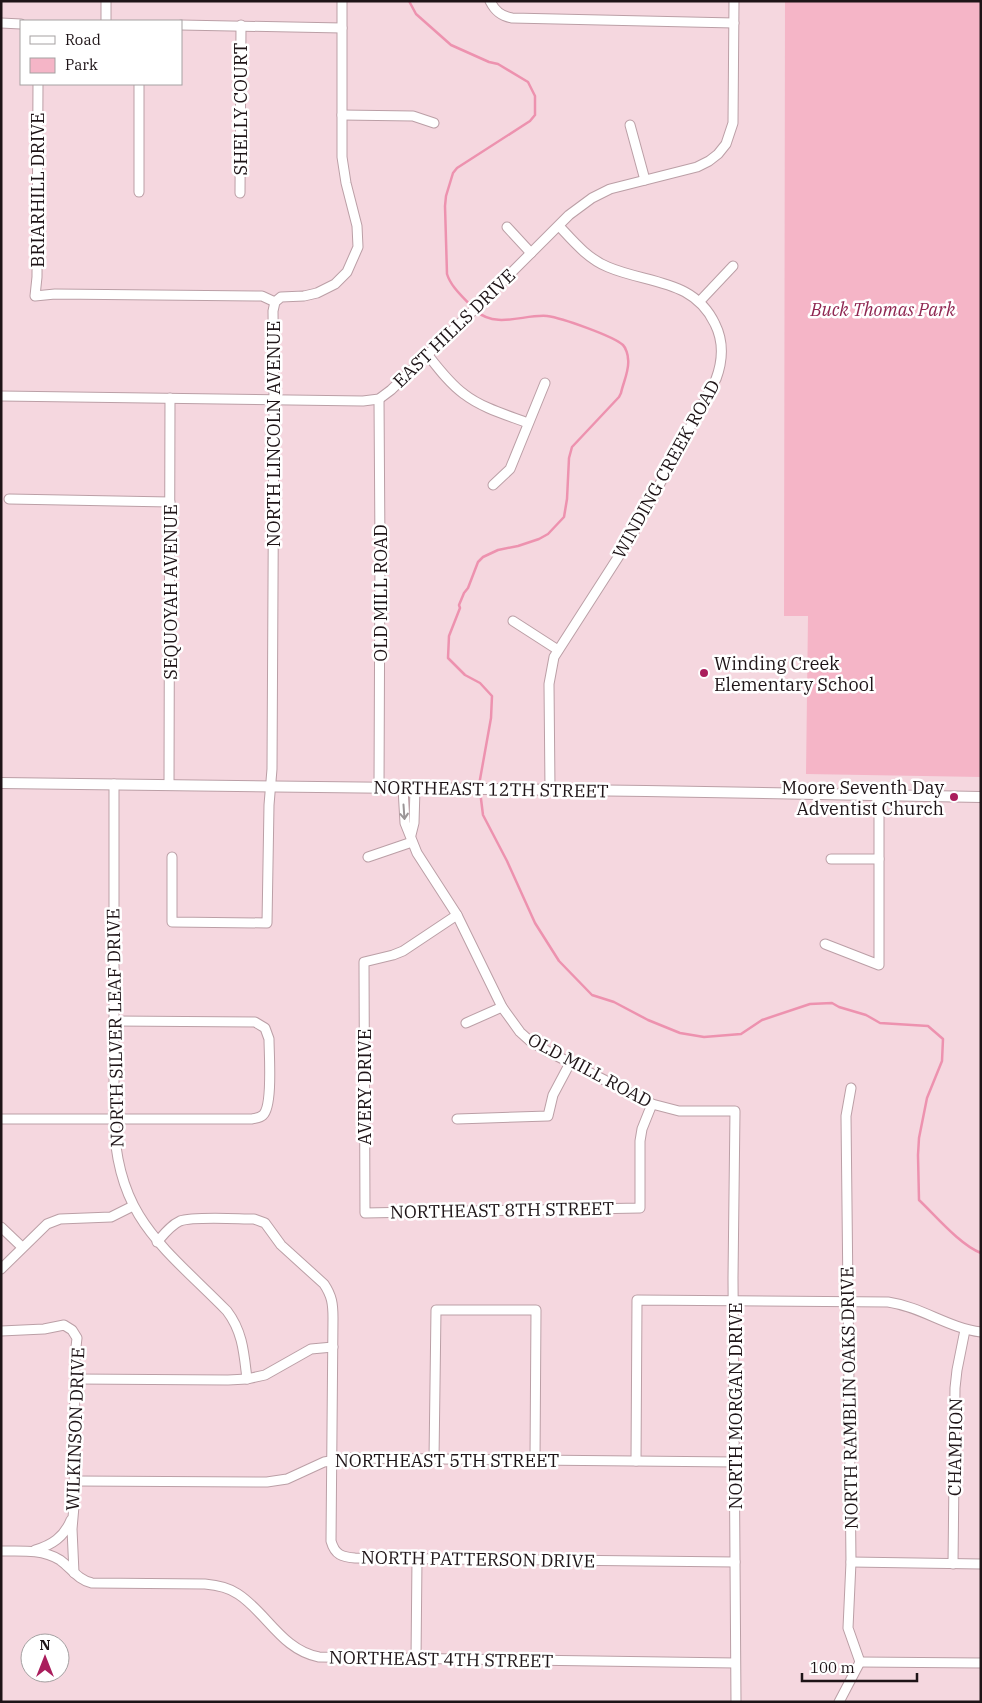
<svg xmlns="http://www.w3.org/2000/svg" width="982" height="1703" font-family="'IBM Plex Serif',serif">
  <rect width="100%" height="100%" fill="#f5d7df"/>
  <path fill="#f5b5c7" d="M785 1H981V777L806 774 808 616H784Z"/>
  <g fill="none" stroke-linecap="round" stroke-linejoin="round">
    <g stroke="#ed92af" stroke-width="2.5">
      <path d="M409 1 416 14 451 45 489 62 498 64 528 82 535 96V115L530 121 457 168 453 173 446 196 445 206 447 274C451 287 463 297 472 307"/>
      <path d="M476 311C497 329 524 314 547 316 562 318 613 336 623 345 626 348 628 355 628 359 630 369 623 383 621 393L619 397 572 447 569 458 567 499 564 517 548 534 539 539 518 546 498 550 483 557 478 562 468 588 464 593 459 605 460 608 449 636 448 658 465 675 480 683 492 696 491 718 479 785"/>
      <path d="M480 791 483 815 507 861 535 923 559 961 592 995 614 1002 648 1020 680 1033 704 1037 741 1034 762 1020 810 1004 832 1003 839 1007 866 1015 880 1023 928 1026 943 1039 942 1061 927 1098 919 1138 918 1155 919 1200C935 1215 960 1245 981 1253"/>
    </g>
    <defs>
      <g id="minor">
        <path d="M106 1V21"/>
        <path d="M490 1C495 11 501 16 512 18L734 23"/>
        <path d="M1 23 21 24"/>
        <path d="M181 25 342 28"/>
        <path d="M38 84 37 277 35 296 55 294 262 296 275 302"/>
        <path d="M342 115 413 116 434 123"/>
        <path d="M630 125 645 180"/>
        <path d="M139 192V84"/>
        <path d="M240 193 241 25"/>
        <path d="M507 227 531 253"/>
        <path d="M700 301 733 266"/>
        <path d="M427 354C438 368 450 384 464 394 482 408 507 415 528 423"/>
        <path d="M1 396 363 401 379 399 391 390 482 302 569 215 592 198 610 189 697 167 709 161 718 154 726 144 733 123 734 1"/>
        <path d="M379 399 380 549 379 787"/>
        <path d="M493 485 510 469 545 383"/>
        <path d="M9 499 170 502"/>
        <path d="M513 621 558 650"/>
        <path d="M114 784V1119C116 1218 164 1247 227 1311 243 1332 244 1354 247 1379"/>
        <path d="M169 785 170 398"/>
        <path d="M403 788 405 823 417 853 457 915 502 1007 520 1032 530 1041 547 1051 652 1104 679 1111H735L733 1278 736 1702"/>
        <path d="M550 789 549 684 554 657 633 534 716 379C723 360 724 342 715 324 694 279 648 284 608 267 588 259 573 241 559 226"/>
        <path d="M411 835 414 823 415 788"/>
        <path d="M172 857V922L267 923 269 805 272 769 274 400 273 311 275 302 281 297 304 296 317 293 335 284 347 272 358 247 357 226 346 183 342 157V1"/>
        <path d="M368 857 412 842"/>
        <path d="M831 859H879"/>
        <path d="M457 915 403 951 393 955 364 962 365 1213 640 1208V1141L642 1129 652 1104"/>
        <path d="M825 944 879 965V795"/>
        <path d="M466 1023 502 1007"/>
        <path d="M1 1119H252C256 1118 260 1118 263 1115 273 1106 269 1054 269 1039L265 1028 255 1022 114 1021"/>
        <path d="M457 1119 548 1116 553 1095 570 1063"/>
        <path d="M1 1227 22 1247"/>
        <path d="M157 1242C164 1234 171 1225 180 1221 193 1216 238 1219 254 1219L265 1223 281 1245 324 1284C332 1296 333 1304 333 1318L331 1541C335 1555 342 1557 355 1558L735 1562"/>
        <path d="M1 1269 47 1224 60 1219 111 1217 133 1206"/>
        <path d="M1 1331 44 1329 64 1325 72 1330 77 1338 75 1356 74 1506 72 1529 74 1573"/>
        <path d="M75 1379 228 1380 247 1379 265 1375 311 1349 333 1347"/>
        <path d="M434 1459 436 1310H536L535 1459"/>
        <path d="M636 1461 637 1300 888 1302C922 1307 948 1328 981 1332"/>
        <path d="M75 1481 267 1482 287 1479 324 1462 348 1458 735 1462"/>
        <path d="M35 1550C52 1545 64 1537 71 1520"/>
        <path d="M1 1551C21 1551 42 1549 60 1560 71 1568 78 1580 92 1583L205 1584C217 1585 228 1587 238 1594 267 1613 282 1650 319 1657L735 1663"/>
        <path d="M851 1562 981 1564"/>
        <path d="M953 1564 955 1388 957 1370 965 1330"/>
        <path d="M416 1659 417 1559"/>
        <path d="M860 1662 981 1663"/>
        <path d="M839 1702 860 1662 848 1628 851 1562 846 1116 851 1088"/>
      </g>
      <path id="tertiary" d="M1 783 646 791 981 797"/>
    </defs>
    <use href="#minor" stroke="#bb9fa6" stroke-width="11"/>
    <use href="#tertiary" stroke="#bb9fa6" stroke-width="12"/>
    <use href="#minor" stroke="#fff" stroke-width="9"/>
    <use href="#tertiary" stroke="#fff" stroke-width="10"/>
  </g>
  <defs><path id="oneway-shaft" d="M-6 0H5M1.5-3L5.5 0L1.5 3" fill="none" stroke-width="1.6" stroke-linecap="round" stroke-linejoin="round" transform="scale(1.25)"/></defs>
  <use stroke="#9a9597" href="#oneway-shaft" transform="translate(404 812) rotate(86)"/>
  <g fill="#aa1d5c" stroke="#fff" stroke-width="2">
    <circle cx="704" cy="673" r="5"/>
    <circle cx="954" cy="797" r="5"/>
  </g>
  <g text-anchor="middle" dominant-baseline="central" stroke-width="5" stroke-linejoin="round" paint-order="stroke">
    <g font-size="18" fill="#1e1417" stroke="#fff">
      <text transform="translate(240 109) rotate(-90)">SHELLY COURT</text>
      <text transform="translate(37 190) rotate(-90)">BRIARHILL DRIVE</text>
      <text transform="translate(454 328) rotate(-44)">EAST HILLS DRIVE</text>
      <text transform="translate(273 434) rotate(-90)">NORTH LINCOLN AVENUE</text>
      <text transform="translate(666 469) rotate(-61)">WINDING CREEK ROAD</text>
      <text transform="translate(170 592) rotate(-90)">SEQUOYAH AVENUE</text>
      <text transform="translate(380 593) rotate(-90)">OLD MILL ROAD</text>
      <text transform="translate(491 789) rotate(1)">NORTHEAST 12TH STREET</text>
      <text transform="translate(115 1028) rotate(-91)">NORTH SILVER LEAF DRIVE</text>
      <text transform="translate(590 1070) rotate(28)">OLD MILL ROAD</text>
      <text transform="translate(364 1087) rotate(-90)">AVERY DRIVE</text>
      <text transform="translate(502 1210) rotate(-1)">NORTHEAST 8TH STREET</text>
      <text transform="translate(849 1398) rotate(-91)">NORTH RAMBLIN OAKS DRIVE</text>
      <text transform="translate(735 1406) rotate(-90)">NORTH MORGAN DRIVE</text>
      <text transform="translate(75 1429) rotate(-88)">WILKINSON DRIVE</text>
      <text transform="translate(955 1447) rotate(-89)">CHAMPION</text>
      <text x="447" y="1460">NORTHEAST 5TH STREET</text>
      <text transform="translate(478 1559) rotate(1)">NORTH PATTERSON DRIVE</text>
      <text transform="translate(441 1659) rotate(1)">NORTHEAST 4TH STREET</text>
    </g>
    <g font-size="18" font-style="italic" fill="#8f2651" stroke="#fff">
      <text x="883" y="309">Buck Thomas Park</text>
    </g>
    <g font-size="18" fill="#1e1417" stroke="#fff" text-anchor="start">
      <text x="714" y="663">Winding Creek<tspan x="714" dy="21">Elementary School</tspan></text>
      <text x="944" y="787" text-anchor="end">Moore Seventh Day<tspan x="944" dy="21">Adventist Church</tspan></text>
    </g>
  </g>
  <rect width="982" height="1703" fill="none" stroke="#1e1417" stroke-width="5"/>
  <rect x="20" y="20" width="162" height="65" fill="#ffffff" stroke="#a5a1a2"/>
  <rect x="30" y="36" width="25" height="8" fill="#ffffff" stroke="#a5a1a2"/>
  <text x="65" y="45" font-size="15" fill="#1e1417">Road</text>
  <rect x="30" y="58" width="25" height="15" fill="#f5b5c7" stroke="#a5a1a2"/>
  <text x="65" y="70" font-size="15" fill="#1e1417">Park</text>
  <g transform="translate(45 1658)"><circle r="24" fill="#ffffff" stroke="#a5a1a2"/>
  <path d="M0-4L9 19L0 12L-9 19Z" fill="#aa1d5c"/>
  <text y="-8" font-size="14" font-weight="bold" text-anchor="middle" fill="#1e1417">N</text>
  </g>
  <path d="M802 1673v8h115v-8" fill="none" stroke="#1e1417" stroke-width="2.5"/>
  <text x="810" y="1673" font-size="15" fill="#1e1417" stroke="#ffffff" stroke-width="4" paint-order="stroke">100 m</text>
</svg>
